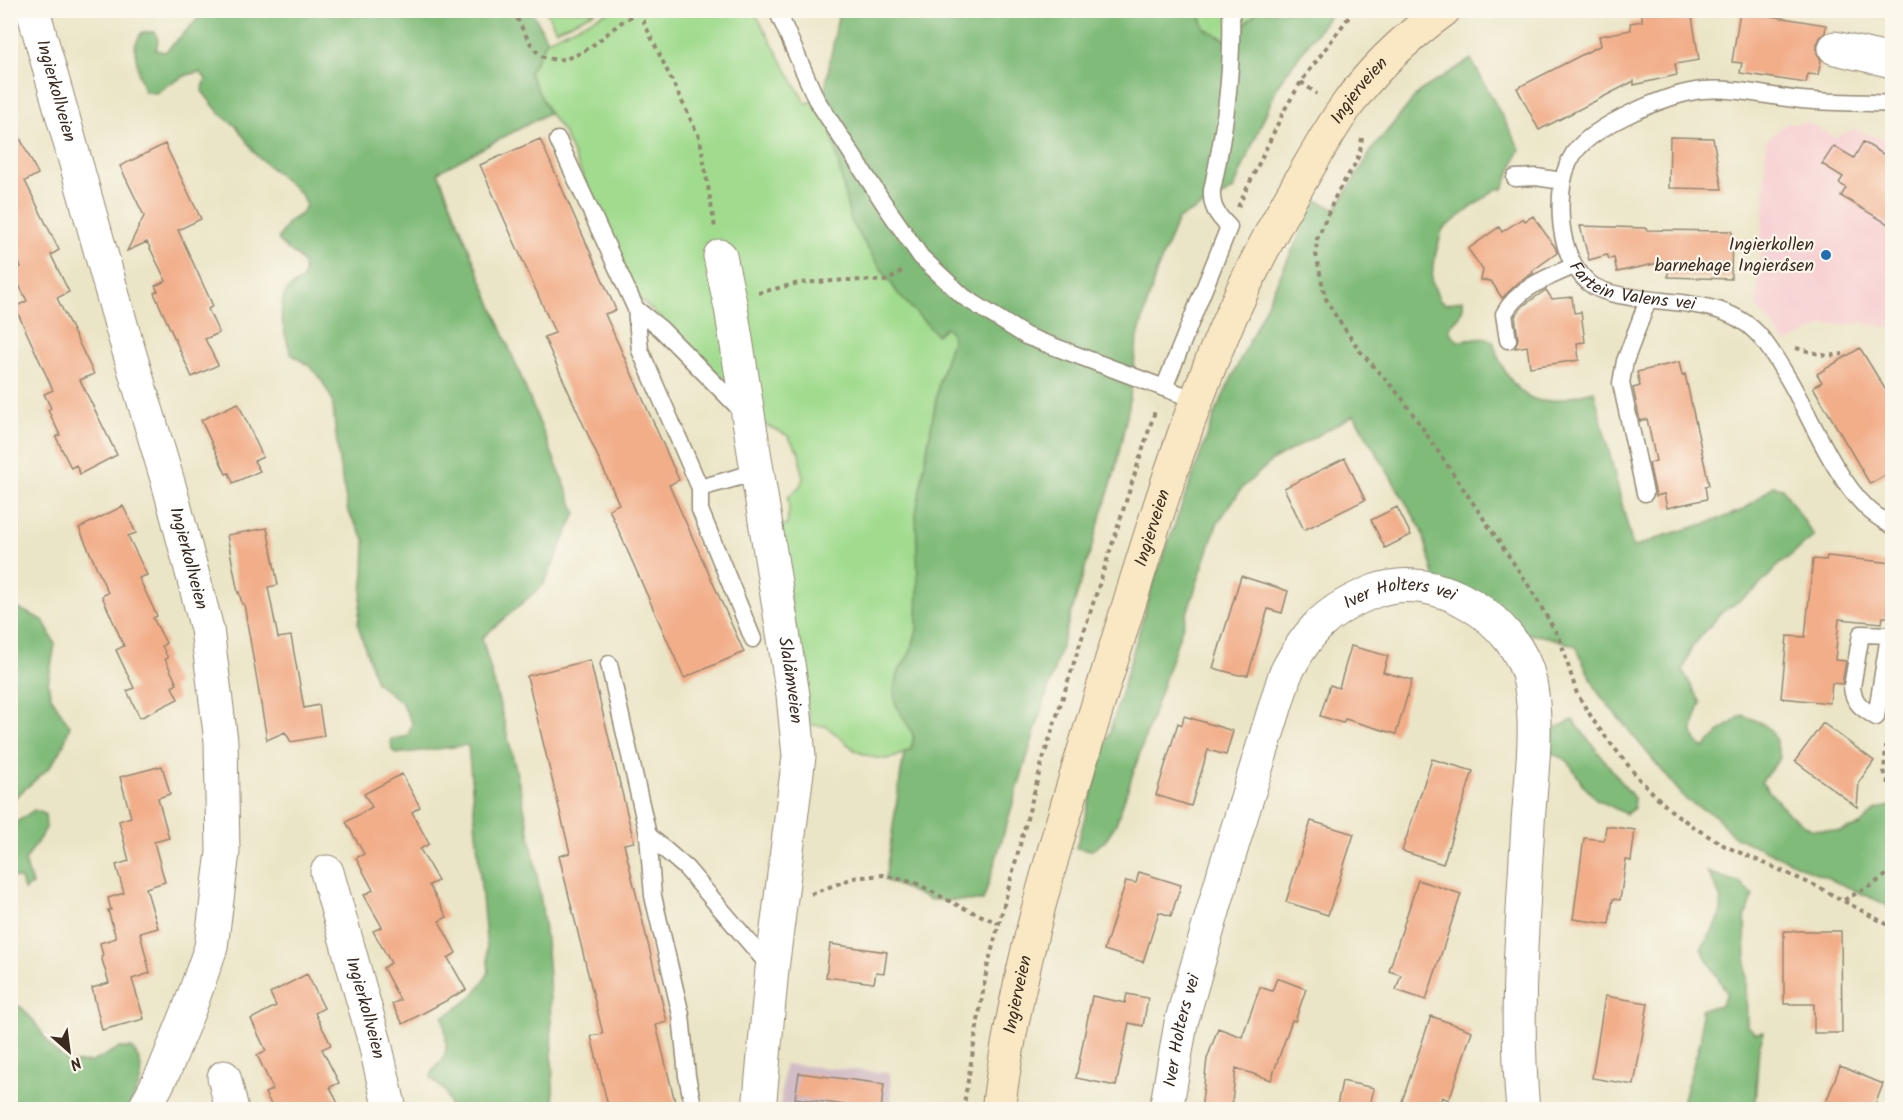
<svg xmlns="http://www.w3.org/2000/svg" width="1903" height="1120" viewBox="0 0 1903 1120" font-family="Kalam,sans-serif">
<rect width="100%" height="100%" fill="#fbf7ec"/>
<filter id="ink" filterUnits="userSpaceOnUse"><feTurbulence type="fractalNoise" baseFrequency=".0167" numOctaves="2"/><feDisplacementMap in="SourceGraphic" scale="12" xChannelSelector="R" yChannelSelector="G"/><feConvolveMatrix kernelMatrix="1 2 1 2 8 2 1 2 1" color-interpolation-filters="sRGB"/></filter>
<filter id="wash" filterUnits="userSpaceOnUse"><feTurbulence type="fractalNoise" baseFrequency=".008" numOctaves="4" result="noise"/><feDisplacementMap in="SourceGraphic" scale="24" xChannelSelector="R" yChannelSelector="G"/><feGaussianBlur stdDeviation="1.35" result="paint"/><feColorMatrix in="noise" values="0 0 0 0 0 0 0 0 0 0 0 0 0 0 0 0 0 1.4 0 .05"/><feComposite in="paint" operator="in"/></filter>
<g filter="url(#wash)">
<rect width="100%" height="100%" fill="#ebe5c7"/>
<path fill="#f7cfd2" d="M1808,123l27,15 19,-9 35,12 3,-1v188l-29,-5 -38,2 -39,18 -30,-37 8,-102 2,-63 20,-17z"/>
<path fill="#d2bdc6" d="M784,1064l106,9 2,36 -112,1z"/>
<path fill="#a0db8e" stroke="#6e8256" stroke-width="1.5" d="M546,11h51l-41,19z
M610,11h144l52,93 18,-9 26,124 23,38 64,78 8,-8 6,5 1,8 -13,42 -21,203 -1,46 -7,22 -11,18 -4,32 17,28 2,10 -3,8 -15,8 -11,2 -14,-2 -15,-6 -30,-25 -16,-1 -32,-201 9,1 2,-17 -1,-11 12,-11 3,-7 -4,-27 -12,-17 -22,-10 -44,-48 -85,-82 -73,-163 -14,-19 -20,-40 18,-33z
M1199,11h59l-30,30 -24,-13z"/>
<path fill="#80bb79" stroke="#5e724c" stroke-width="1.5" d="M203,11h329l15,29 -18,33 20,40 -111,59 138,341 -32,71 -62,54c27,99 53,201 64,303 6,56 5,113 8,168h-104l-4,-17 -15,-14c2,-13 9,-12 13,-21 4,-10 1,-30 -1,-40 23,-14 33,-21 46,-45l-21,-227 -72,9 -4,-4 -1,-11 17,-3 4,-13 -11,-21 -25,-20 -18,-57 6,-51 1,-34 -17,-28 -9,-50 -7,-63 -13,-23 -11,-11 -17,-11c-6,-19 -18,-52 0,-67 3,-3 8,-5 12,-8 5,-26 -12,-21 -25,-40l10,-17 13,-8 5,-8 -5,-12 -44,-38 -20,-29 -16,-12 -19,-24 4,-12 -6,-7 -13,3 -16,8 -15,10 -11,-1 -6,-16 -3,-20 -1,-11 7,-13h13l3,8 -2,10 9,2 31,-31z
M839,11h360l5,17 24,13 30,-30h75l-54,72 -46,107 -55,29 -22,54 -19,67 -8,66 -14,65 -132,430 -52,-1 -46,-20 19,-127 7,-4 3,-13 -19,-33 -1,-14 5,-18 11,-18 7,-22 1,-46 -2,-72 23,-131 13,-42 -1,-8 -6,-5 -8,8 -38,-40 -26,-38 -23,-38 -26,-124z
M1471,59l49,90 -17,40h-7l-54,41 -9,34 -1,18 8,19 6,3 17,-4c1,13 -4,18 -13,26v6l8,9 27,-3 8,3c6,23 22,57 49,60 10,2 41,-8 52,-10l39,157 30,-12 48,-14 32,-12 30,-24 9,2 32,48 -35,29 -25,26 -33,22 -29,34 -9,24 18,32c-6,17 -16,33 3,45l17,-17 21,-16c30,12 31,12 38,43l-19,24 28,32 22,15 30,2 19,-6 17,-16 15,-3v104l-9,-7 -150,-67 -17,-20 -29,-15 -88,-107 -14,-27 -9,-21 -28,-9 -33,-5 -80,-53 -13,-49 -68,-115 -81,45 -31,28 -25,36 -101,300 -11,17 -13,9 -16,-2 75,-258 66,-181 99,-209 20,9 38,-62 46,-56z
M11,605l32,15 12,24 -7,39 3,14 19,29 -9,25 -12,17 -38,33z
M1573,720l61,78v10l-8,6 -30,-15 -13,-14 -15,-24 -21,-10 8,-23z
M34,810l11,4 1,14 -21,33 7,24 -8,5 -3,-11 -10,-2v-51z
M1707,872l33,11 13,12 -8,23 2,108 8,7 9,-1 -5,15 -4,56 -4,6h-71l21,-70v-30l20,-4 6,-12 -26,-44c21,-34 30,-41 6,-77z
M10,1004l11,3 13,14 19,29 17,13 22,-1 27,-14h13c18,25 7,37 -4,61h-117z"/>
<g id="blocks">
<path fill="#f2ad89" d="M1642,10h49l8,50 -24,4 2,11 -43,10v-4l-95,49 -22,-42 84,-43 -2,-9 32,-6 -1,-7 12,-2z
M1740,11l86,14 -1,8 -4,3 -4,8v9l4,7 -3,15 -10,-1 -2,9 -66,-10 2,-10 -10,-1z
M10,118l28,56 -13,7 34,69 -8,5 18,37 -12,6 37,76 -14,6 37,75 -37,19 -4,-9 -5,3 -15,-31 4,-2 -12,-25 3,-2 -7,-14 9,-4 -38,-83 12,-6 -15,-30 9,-4 -11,-21z
M1670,137l43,1 9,51 -53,-1z
M540,139l76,171 -11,4 74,166 -10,5 75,167 -60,26 -75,-169 10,-5 -75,-167 11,-4 -75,-168z
M1863,142l30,18v67l-52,-31 5,-8 -7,-5 4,-6 -21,-13 12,-18 20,12z
M165,144l36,75 -23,11 35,76 -5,3 11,24 -14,6 13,26 -26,12 -38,-84 4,-2 -3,-5 11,-5 -19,-39 -20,9 17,-35 -24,-50z
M1533,216l22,31 2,6 -25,18 1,2 -14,9 -17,16 -11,-17 -10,-1 2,-10 -15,-21 31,-22 3,5 21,-14 2,3z
M1580,226l66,2 1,2 85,1 -1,48 -63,-2v-16l-51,11 -3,-14 -5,1 -2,-4 -18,5z
M1546,290l6,9 20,-2 2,16 7,-1 4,30 -8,1 2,17 -49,7 -3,-21 -12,2 3,-9 -3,-23 9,-11z
M1860,348l33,54v69l-23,13 -57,-97 9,-5 -5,-8z
M1679,362l3,13 3,-1 24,111 -4,1 2,13 -40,9 -3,-14 -8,2 -7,-33 7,-2 -9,-42 -7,2 -7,-33 7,-2 -3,-14z
M238,403l25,54 -9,4 6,10 -27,12 -4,-10 -3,1 -25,-54z
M1345,458l20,42 -61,30 -20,-42z
M123,506l13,27 -8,3 19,39 -8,3 18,38 -4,2 13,25 -4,3 6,12 -3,1 12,25 -5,3 6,12 -38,19 -13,-27 7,-3 -18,-38 8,-4 -22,-50 6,-3 -29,-65z
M1397,507l14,28 -26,13 -14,-28z
M267,528l11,57 -10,2 10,51 13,-2 13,72 15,-3 5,31 -33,6 -6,-10 -18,8 -23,-136h-2l-3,-12 -1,1 -11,-58z
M1827,556l66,7v47h-5v7h-5l-1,6 -43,-4 -4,41 11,1 -4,23 -10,-1 -2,20 -49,-5 6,-62 18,1 8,-78 13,1z
M1241,576l47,15 -6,22 -14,-4 -20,66h-9l-26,-7z
M1351,646l37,10 -5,16 29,8 -16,54 -51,-15 -2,4 -23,-7 10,-31 9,3z
M590,660l44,182 -10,2 43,178 -11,3 21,85h-68l-18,-74 12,-2 -44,-178 11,-3 -43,-177z
M1184,716l49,15 -7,24 -18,-5 -17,56 -35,-11 22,-72 4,2z
M1823,723l51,38 -15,21 -2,25 -62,-46z
M1432,759l41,12 -30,93 -41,-13z
M162,766l8,28 -12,4 11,40 -15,4 11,40 -19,6 12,40 -18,5 10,40 -18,6 12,40 -42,11 -10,-42 17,-5 -8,-27h2l-3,-13 16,-5 -8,-28h3l-3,-12 16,-5 -8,-28 13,-4 -10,-40 12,-4 -11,-40z
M402,774l18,33 -8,5 17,32 -9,5 18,32 -9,4 18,32 -8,4 17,32 -8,5 18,32 -63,34 -11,-20 8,-4 -17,-32 8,-5 -18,-32 9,-4 -18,-32 9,-5 -17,-32 8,-4 -18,-32 26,-15 -8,-13z
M1311,821l43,13 -26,81 -42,-13z
M1606,826l29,4 -4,31 -5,-1 -6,40 -7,-1 -4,25 -36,-5 11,-81 20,2z
M1139,872l42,13 -10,31 -12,-4 -16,50 -39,-12 22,-69 10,2z
M1418,880l43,14 -35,106 -30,-10 5,-15 -12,-4z
M1784,931h57l1,102h-28v-29h-30z
M830,944l57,8 -3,21 -8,-1 -2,11 -48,-6z
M307,974l17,34 -9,5 16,32 -9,4 17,34 -9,4 11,23h-67l-9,-17 8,-4 -16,-34 9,-4 -15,-32 25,-13 -6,-13z
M1277,978l29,11 -11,32 -3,-1 -21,60 -35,-12 -5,42h-30l6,-51 11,-31 24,9 18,-50 12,4z
M1127,994l21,4 -5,28 -14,-3 -13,63 -40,-8 16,-82 33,7z
M1605,996l43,7 -14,82 -42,-7z
M1431,1016l41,15 -23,69 -7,-3 -4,13h-39z
M1840,1066l43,18 -10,26h-50z
M799,1073l85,11 -3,26 -86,-12z
M1342,1081l32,7 -5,22h-33z"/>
</g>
</g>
<g filter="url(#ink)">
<use href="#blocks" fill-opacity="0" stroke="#938872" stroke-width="1.5"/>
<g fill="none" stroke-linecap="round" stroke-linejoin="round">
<g stroke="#938872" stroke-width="19">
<g id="service">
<path d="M777,10l39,89 69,106 36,52 43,40 62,39 170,64"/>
<path id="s1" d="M1892,104c-30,-2 -60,-1 -90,-4 -33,-3 -66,-13 -99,-10 -34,3 -109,35 -129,63 -8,12 -12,27 -13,42 -2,31 3,66 28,88 11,9 28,12 42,14 40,7 94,3 125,35 13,13 23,32 33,48 23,40 45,96 78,128 7,7 17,13 25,18"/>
<path d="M558,140l78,169 4,41 60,138v22l53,129"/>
<path d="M1515,178l21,-1 26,4"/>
<path d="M636,309l25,20 83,84"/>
<path d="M1508,340l-4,-26c14,-26 44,-37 70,-48"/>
<path d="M1164,388l65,-161c-12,-12 -18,-20 -17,-37 13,-59 21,-119 19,-180"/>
<path d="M700,488l57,-16"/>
<path d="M1645,493l-24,-110 4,-22 23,-61"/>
<path d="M1889,636l-13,81c-13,-8 -23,-14 -24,-30l9,-53 31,1"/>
<path d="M609,664l39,171 5,61 28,119 6,61 7,34"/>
<path d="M648,835l38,33 86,101"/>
</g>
</g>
<g stroke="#938872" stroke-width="35">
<g id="minor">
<path id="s2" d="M33,10l89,318 48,161 37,140 14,112 2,111 -12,95 -21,60 -25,62 -21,41"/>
<path d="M1835,48l57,13"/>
<path id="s3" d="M720,256l11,52 62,387 6,61 -27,213 -13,141"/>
<path id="s4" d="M327,872l48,171 15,67"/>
<path d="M224,1077l8,33"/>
<path id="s5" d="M1166,1110l15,-87 44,-154 60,-194c22,-44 43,-66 90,-84 61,-23 143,29 155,91 9,46 1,96 -2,141 -5,95 -14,191 -5,287"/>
</g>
</g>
<g stroke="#938872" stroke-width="35">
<g id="secondary">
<path id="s6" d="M998,1110c19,-149 65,-292 109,-435 29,-92 56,-186 90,-276 28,-76 63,-150 104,-219 14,-24 28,-49 44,-72 26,-38 62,-71 99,-98"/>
</g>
</g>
<path stroke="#938872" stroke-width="4" stroke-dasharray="4.5 4.5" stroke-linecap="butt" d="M513,10c7,13 18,41 31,47 31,12 60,-23 82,-38 6,-3 12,-6 17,-9
M639,12l61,127 15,89
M1301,82l16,12
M1362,138l-2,14 -5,12 -18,29 -20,46 -1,15 9,43 12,21 23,33 42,47 125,185 33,56 17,55 20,32 42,53 30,30 26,19 30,18 91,40 76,41
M1238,207l47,-98 16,-27 53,-72
M758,293l41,-10 49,-3 40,1 16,-12
M1796,348l31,8 16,-2
M1887,735l-3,36 8,21
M811,894l42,-16 30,-3 33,8 43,23 39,17
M1844,900l28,-15 20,-14
M963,1110l24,-142 56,-209 113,-351"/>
<use href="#service" stroke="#fff" stroke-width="16"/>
<use href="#minor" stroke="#fff" stroke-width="33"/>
<use href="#secondary" stroke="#fae7c3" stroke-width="33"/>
</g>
</g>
<circle fill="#1f6fb2" stroke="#fbf7ec" stroke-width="2" cx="1826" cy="255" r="6"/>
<g text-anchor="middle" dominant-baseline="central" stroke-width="4.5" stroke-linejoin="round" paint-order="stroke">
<g font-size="18" fill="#3b2a1e" stroke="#fbf7ec">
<text stroke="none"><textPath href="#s2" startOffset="84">Ingierkollveien</textPath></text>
<text stroke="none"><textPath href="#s6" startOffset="1089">Ingierveien</textPath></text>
<text stroke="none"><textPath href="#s1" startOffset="518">Fartein Valens vei</textPath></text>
<text stroke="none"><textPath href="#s6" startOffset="603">Ingierveien</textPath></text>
<text stroke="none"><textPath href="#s2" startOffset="570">Ingierkollveien</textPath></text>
<text stroke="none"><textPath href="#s5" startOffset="603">Iver Holters vei</textPath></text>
<text stroke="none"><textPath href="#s3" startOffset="430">Slalåmveien</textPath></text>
<text stroke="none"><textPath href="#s6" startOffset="117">Ingierveien</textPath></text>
<text stroke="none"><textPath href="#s4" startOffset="141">Ingierkollveien</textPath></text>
<text stroke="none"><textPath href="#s5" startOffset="81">Iver Holters vei</textPath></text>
</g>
<g font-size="18" fill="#3b2a1e" stroke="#fbf7ec" text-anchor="end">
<text x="1814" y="245">Ingierkollen<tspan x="1814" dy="21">barnehage Ingieråsen</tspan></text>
</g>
</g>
<rect width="1903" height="1120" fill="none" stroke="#fbf7ec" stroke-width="36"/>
<g transform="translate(69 1051) rotate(152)" stroke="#fbf7ec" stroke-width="4.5" paint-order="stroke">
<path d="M0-4.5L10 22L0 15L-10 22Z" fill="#3b2a1e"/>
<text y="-9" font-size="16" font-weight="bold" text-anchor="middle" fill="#3b2a1e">N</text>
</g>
</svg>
